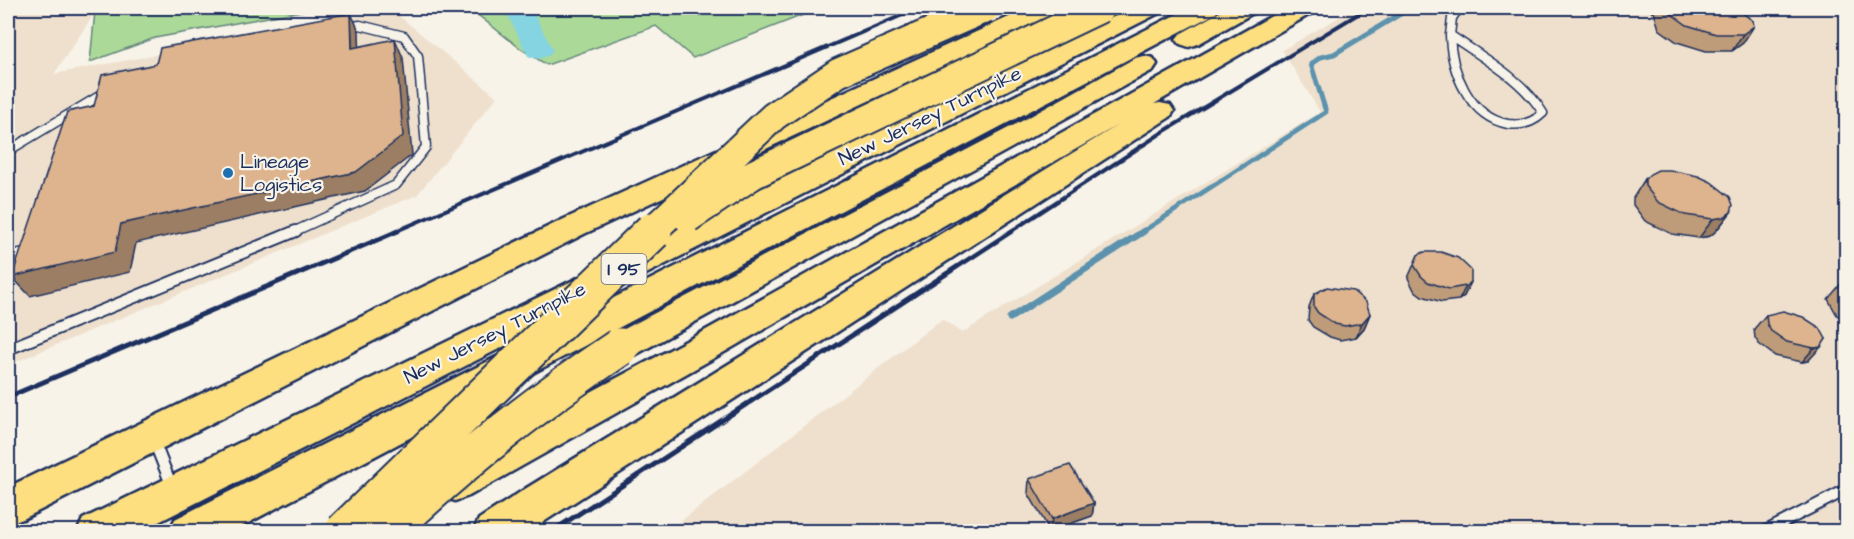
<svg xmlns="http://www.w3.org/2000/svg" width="1854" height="539" viewBox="0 0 1854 539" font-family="'Architects Daughter',sans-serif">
<rect width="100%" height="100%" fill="#f7f3e8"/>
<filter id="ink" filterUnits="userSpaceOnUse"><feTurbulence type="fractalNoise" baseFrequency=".0167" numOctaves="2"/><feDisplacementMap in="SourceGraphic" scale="12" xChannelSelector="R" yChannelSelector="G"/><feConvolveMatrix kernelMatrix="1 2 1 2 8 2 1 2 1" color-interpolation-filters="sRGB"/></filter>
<g filter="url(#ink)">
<path fill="#efe0cd" d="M8,8h90l-44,66 338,-64 105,87 -80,98 -409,170z
M1355,8h491v523l-1179,1 275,-213 20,14 358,-221 -38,-62z"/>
<path fill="#abd998" stroke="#63847b" stroke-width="1.5" d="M98,8h219l-162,30 -65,24 5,-51z
M469,8h352l-128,50 -37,-32 -109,39 -26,-16z"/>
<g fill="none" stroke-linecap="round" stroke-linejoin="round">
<path stroke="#5b92ad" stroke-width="5" d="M1142,232l184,-120 -15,-48 10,-7 13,-3 76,-46"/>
<path stroke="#5b92ad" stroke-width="7" d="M1010,318l134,-87"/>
<path fill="#85d4e2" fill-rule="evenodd" d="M501,8h30l22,42 -5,6 -10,3 -10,-3 -19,-39z"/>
<g stroke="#1b2f5e" stroke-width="11">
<path id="service-far1" d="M1450,35c32,22 73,44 93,78 -10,10 -21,13 -35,11 -39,-7 -57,-53 -58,-89z
M1450,35l2,-17 7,-10
M8,151l98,-59
M293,232l103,-47 30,-38 -8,-91 -14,-20 -44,-11 -14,2"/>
</g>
<g stroke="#1b2f5e" stroke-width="14">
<path id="service" d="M8,257l23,-5
M8,349l288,-118
M154,441l18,46
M1764,532l82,-42"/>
</g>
<g stroke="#1b2f5e" stroke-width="5">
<path id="motorway" d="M1029,8h31l-3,5 -473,221 -561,285 -15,5v-37l554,-267z
M1132,8h30l-3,5 -1020,519h-62l6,-13z
M1189,8h30l-3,5 -985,519h-62l6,-13z
M1227,8h29l-3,5 -55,31 -9,3 -9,-3 -4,-5 4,-5z
M1286,8h29l-3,5 -158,91 6,-1 10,2 4,6 -4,6 -642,415h-55l6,-13 46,-30 593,-364 -404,233 -245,138 -14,5 -14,-5 -6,-12 6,-12 247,-132z
M1144,56l9,2 4,6 -4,6 -520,286 -13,4 -13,-4 -5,-9 5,-9 413,-216 115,-64z"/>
</g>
<use href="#service-far1" stroke="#f7f3e8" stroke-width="8"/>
<use href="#service" stroke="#f7f3e8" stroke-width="10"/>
<use href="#motorway" fill="#fddf80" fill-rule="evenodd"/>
<path stroke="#1b2f5e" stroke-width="4" d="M394,232l525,-224
M1010,232l153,-100 205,-124"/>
<path stroke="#1b2f5e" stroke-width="5" d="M8,397l390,-166
M551,532l461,-301"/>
<g stroke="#1b2f5e" stroke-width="32" stroke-linecap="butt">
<path id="motorway-bridge-far1" d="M688,218l66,-44 347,-166
M651,232l123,-116 64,-43 148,-65"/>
</g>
<g stroke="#1b2f5e" stroke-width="41" stroke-linecap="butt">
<path id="motorway-bridge" d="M343,532l310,-301
M388,532c72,-69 149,-130 232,-185"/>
</g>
<use href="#motorway-bridge-far1" stroke="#fddf80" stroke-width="28"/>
<use href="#motorway-bridge" stroke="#fddf80" stroke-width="37"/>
</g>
<path fill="#be9b79" stroke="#1b2f5e" stroke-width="1.5" d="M1643,8h93l17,13 -10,22 -11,8h-26l-29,-9 -18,-13 -5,-17z
M1645,179l86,33 -15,19 -6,5 -11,2 -27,-4 -27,-13 -12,-16v-7z
M1418,255l53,27 -7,14 -5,4 -17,2 -20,-6 -8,-6 -6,-12z
M1846,284v37l-9,-6 -9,-16 12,-14z
M1314,294l56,20 -6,14 -8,9 -16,3 -10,-3 -17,-10 -5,-7 1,-13z
M1766,315l60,24 -18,22 -6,1 -27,-6 -16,-12 -4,-6 -1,-9z
M1029,479l65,24 -2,13 -42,15 -22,-38z"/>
<path fill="#9b7e63" stroke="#1b2f5e" stroke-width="1.5" d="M351,13l8,18 1,35 -8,-18z
M1754,26l-11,17 -11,8 11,-17z
M395,39l8,19 9,97 -47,36 -229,52 -6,29 -100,24 -18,-19 109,-53z
M1731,212l-15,19 -6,5 -11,2 14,-19z
M1471,282l-7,14 -5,4 7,-14z
M1370,314l-6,14 -8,9 6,-14z
M1821,347l-13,14 -6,1 12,-14z
M1094,503l-2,13 -42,15 2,-12z"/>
<path fill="#ddb48d" stroke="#1b2f5e" stroke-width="1.5" d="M1667,8h69l17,13 1,5 -11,8h-27l-29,-9 -18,-13z
M351,13l1,35 43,-9 8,97 -47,36 -235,52 -6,28 -103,25 55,-165 27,-6 8,-31 54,-11 4,-16z
M1658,170h12l28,6 13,6 19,15 3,8 -2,7 -7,5 -11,2 -28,-4 -27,-13 -13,-16v-7l5,-5z
M1424,252h17l17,6 13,12v12l-5,4 -17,3 -21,-7 -7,-6 -7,-11 4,-10z
M1846,284v12l-6,-11z
M1327,287l26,4 13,11 4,12 -8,9 -17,3 -10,-2 -17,-11 -4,-6v-13z
M1783,311l20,6 17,11 6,11 -5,8 -7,1 -27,-6 -16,-11 -4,-7 -1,-9z
M1070,465l24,38 -42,16 -23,-40z"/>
</g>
<circle fill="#1f6fb2" stroke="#f7f3e8" stroke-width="2" cx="228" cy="173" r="6"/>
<g text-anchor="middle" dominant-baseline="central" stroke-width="4.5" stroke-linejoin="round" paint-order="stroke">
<rect fill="#f7f3e8" stroke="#5d6a87" stroke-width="1.5" x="601.5" y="254" width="45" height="30" rx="4.5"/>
<g font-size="18" font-weight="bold" fill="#1b2f5e">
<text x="624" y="269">I 95</text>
</g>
<g font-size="20" fill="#1b2f5e" stroke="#f7f3e8">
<text transform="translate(930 116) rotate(-26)">New Jersey Turnpike</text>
<text transform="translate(495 333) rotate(-27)">New Jersey Turnpike</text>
</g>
<g font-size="20" fill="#1b2f5e" stroke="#f7f3e8" text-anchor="start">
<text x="240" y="162">Lineage<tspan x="240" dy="23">Logistics</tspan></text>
</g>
</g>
<rect width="1854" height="539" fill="none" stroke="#f7f3e8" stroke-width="30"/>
<rect x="15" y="15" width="1824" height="509" fill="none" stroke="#1b2f5e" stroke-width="2" filter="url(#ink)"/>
</svg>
